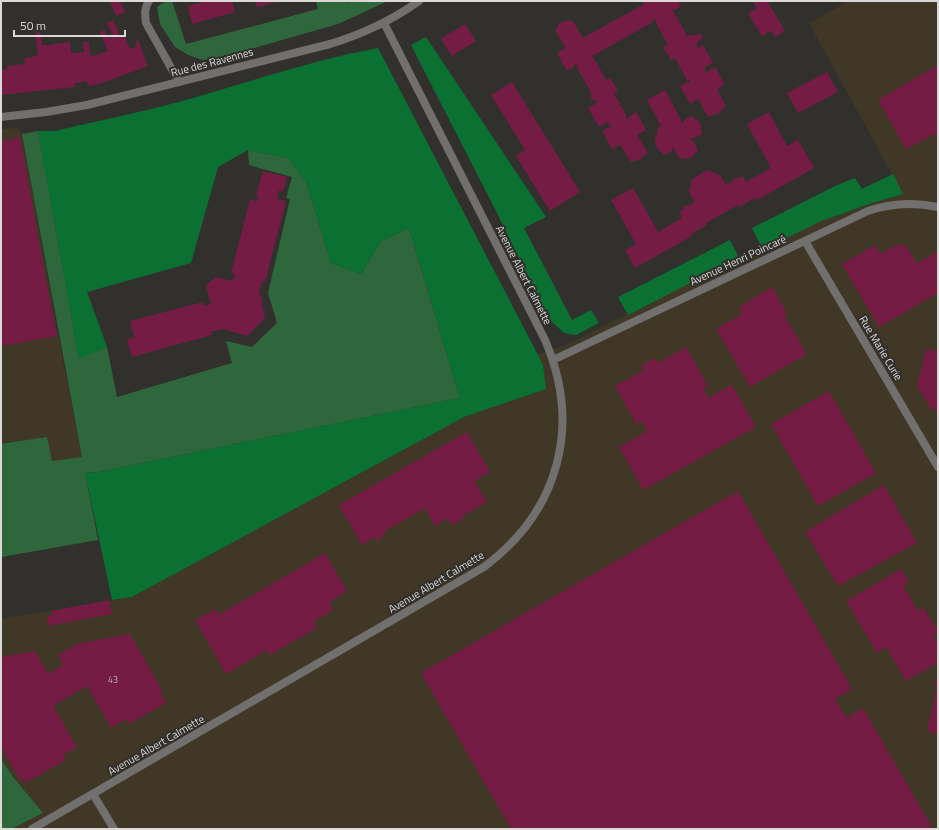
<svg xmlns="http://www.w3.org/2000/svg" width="939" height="830" viewBox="0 0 939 830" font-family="'Titillium Web',sans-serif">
<rect width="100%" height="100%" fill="#32302d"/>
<path fill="#403726" d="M849,1h89v828h-927l5,-2 -3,-50 -12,-18v-140l131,-22 332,-180 82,-28 -3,-24 -5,-10 32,-12 169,-85 24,-8 56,-28 50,-18 34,-10 -94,-171z
M17,128l5,6 36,201 40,205 -97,17v-428z"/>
<path fill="#2f673d" d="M166,1h6l14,43 132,-35 -2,-8h30l3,2 3,-2h36l-50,23 -112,32 -23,4 -15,-5 -13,-8 -15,-23 -3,-17z
M38,131l41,227 28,-11 10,50 115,-34 -6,-22 26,6 25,-24 -9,-30 22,-94 -4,-1 6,-21 -43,-12 -1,-15 40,8 18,23 25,82 30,11 20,-33 28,-13 51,170 -361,74 -14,1 13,67 -97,17v-113l46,-7 5,24 30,-4 -60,-323z
M1,759l12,18 30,36 -32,16h-10z"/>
<path fill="#0b7133" d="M426,37l120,180 -22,11 48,92 19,-10 8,13 -23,12 -12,-2 -15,-14 -53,-108 -85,-166z
M378,48l160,307 5,10 3,24 -82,28 -332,180 -20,3 -27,-127 14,-1 361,-74 -51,-170 -28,13 -20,33 -30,-11 -25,-82 -18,-23 -40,-8 -30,17 -27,96 -104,29 20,55 -28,12 -41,-228h17c46,-11 93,-20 138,-33 61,-18 122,-38 185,-50z
M893,174l10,20 -34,10 -50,18 -56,28 -11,-22 83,-42 20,-8 7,11z
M730,240l9,18 -111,57 -10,-18z"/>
<path fill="#751c45" d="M110,1h10l5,11 -9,4z
M207,1h25l3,11 -43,12 -4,-18z
M255,1h22v1l-20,5z
M643,1h35l3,5 -7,5 -2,-1 -1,2h3l13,24 14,-2 2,3 -7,7 2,4 5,-3 10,18 -8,4v5h2l8,-5 10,17 -8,5 9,17 -7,7 -11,4 -10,-18 -8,5 -10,-18 7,-4 3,1v-3h-3l-12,-22 -4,2 -8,-13 5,-2 -12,-22v-3l-2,-1 -1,3 -59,33h-2l-1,2 3,1 12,22 4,-2 8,13 -4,2 12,22v4h2l1,-2 7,-5 10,18 -9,5 11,18 -10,7 -7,2 -11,-17 -8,4 -10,-18 7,-4 2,1v-2l-4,-4 -8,5 -11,-19 9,-5 -2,-3h-2l-2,-2v-5l-14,-26v-2l-3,-1v3l-7,4 -10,-18 9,-5 -11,-18 6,-8 11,-2 11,18 61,-34z
M753,1h14l18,30 -10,6 -4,-6 -9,5 -14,-22 9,-6z
M113,20l8,18 4,-1 5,12 6,-2v-5l2,-2 10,26 -49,18 -11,2 -1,-5 -12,2v4l-74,8v-25l6,-1v-3l18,-2 -1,-5 14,-4 -3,-22 5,-1 2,13h11v-1l17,-2 1,11 13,-1 -1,-10h6l1,14 6,-1 12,-4 -8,-19 5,-2 3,8 5,-2 -6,-13z
M465,24l11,17 -24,15 -11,-17z
M938,65v67l-32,17 -28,-49z
M827,72l11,20 -40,21 -11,-20z
M512,82l68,110 -30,19 -34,-55 9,-6 -34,-55z
M665,90l16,30v2l2,1 1,-3 8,-4 8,7 2,11 -8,4h-3v2l2,1 5,9 -7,8 -11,1 -5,-8v-2l-2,-1 -1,3 -8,4 -8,-8 -1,-11 3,-1 -1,-3 2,-5 2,-1 -14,-26z
M769,112l18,34 11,-6 16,28 -57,32 -2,-2 -16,9 -1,-2 -32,18 1,2 -16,9 1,2 -57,32 -10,-18 11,-6 -25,-44 22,-12 25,44 24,-14 -3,-6 5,-3 1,-4 3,1 7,-4 -6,-10 3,-13 15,-9 13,5 6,10 7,-4 1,-3 3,1 6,-3 3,6 25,-14 -24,-44z
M20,137l21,117 16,82 -56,10v-205z
M263,171l24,6 -4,14 -4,-1 -2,9 9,2 -21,81 -3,-1 -3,12 4,8h-2l4,17 -18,18 -24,-7 -12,3 1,3 -80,22 -5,-17 7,-3 -4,-16 73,-19 1,4 7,-2 -5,-18 9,-9 18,4 2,-7 -4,-1 19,-73 7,1 2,-5 -3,-1z
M899,244l5,1 3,2 10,17 19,-12 2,3v38l-59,34 -37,-63 33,-19 5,9z
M772,287l15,26 -3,2 23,39 -57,33 -34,-58 26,-15 -3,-7z
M686,347l22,39 -5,2 5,10 24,-13 24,42 -113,63 -24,-43 28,-15 -5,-11 -6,3 -21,-38 29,-16 -3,-5 14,-7 3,5z
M926,349l12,2v59l-7,-1 -14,-23z
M829,391l47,82 -58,33 -47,-82z
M467,432l23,40 -16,9 13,21 -24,14 1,2 -12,7 -4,-7 -13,8 -10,-18 -38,22 -9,11 -5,-3 -11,7 -23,-40z
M884,485l33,58 -79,43 -33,-54z
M738,491l114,198 -17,10 12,19 16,-10 70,121h-422l-90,-156z
M325,553l22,38 -18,11 4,8 -20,12 4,6 -47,27 -3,-5 -41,24 -31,-54 21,-11 3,6z
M901,569l8,13 -6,3 15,26 6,-3 14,24v1l-5,3 5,9 -2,19 -30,17 -20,-34 -9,6 -31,-52z
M109,600l3,14 -64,12 -1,-10 5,-1v-4z
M130,634l32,56 -2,1 6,12 -37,21 -3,-5 -15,9 -24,-42 -34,20 24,41 -14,8 3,5 -41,23 -3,-5 -2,2 -19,-33v-90l34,-6 13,23 15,-9 -5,-10 19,-11z
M938,679v55l-11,-3 10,-44 -3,-5z"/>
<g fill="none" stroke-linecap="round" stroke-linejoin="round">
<path stroke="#71706e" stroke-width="8" d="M149,1c-5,7 -4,14 -3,22l33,59
M805,241l133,226
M553,360l315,-149c23,-8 46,-9 70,-4
M93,794l21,35
M32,829l452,-262c75,-56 98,-141 61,-227l-161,-317"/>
<path stroke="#71706e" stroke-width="8" d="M1,117l45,-5 41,-7 243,-61c33,-10 61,-23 89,-43"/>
</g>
<g text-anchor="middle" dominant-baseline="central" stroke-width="4" stroke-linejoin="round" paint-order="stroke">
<g font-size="9" fill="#c2aab3">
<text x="113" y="679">43</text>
</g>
<g font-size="11" fill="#dbdad8" stroke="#32302d">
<text transform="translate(212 62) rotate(-15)">Rue des Ravennes</text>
<text transform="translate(738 260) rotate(-25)">Avenue Henri Poincaré</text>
<text transform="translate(524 275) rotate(63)">Avenue Albert Calmette</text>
<text transform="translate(881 348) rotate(59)">Rue Marie Curie</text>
<text transform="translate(436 582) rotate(-31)">Avenue Albert Calmette</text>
<text transform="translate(156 745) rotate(-30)">Avenue Albert Calmette</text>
</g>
</g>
<rect width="939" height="830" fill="none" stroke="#dbdad8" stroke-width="4"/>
<path d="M14 30v6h111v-6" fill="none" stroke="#dbdad8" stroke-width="2"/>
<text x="20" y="30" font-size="12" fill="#dbdad8" stroke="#32302d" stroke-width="3" paint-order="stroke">50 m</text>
</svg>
